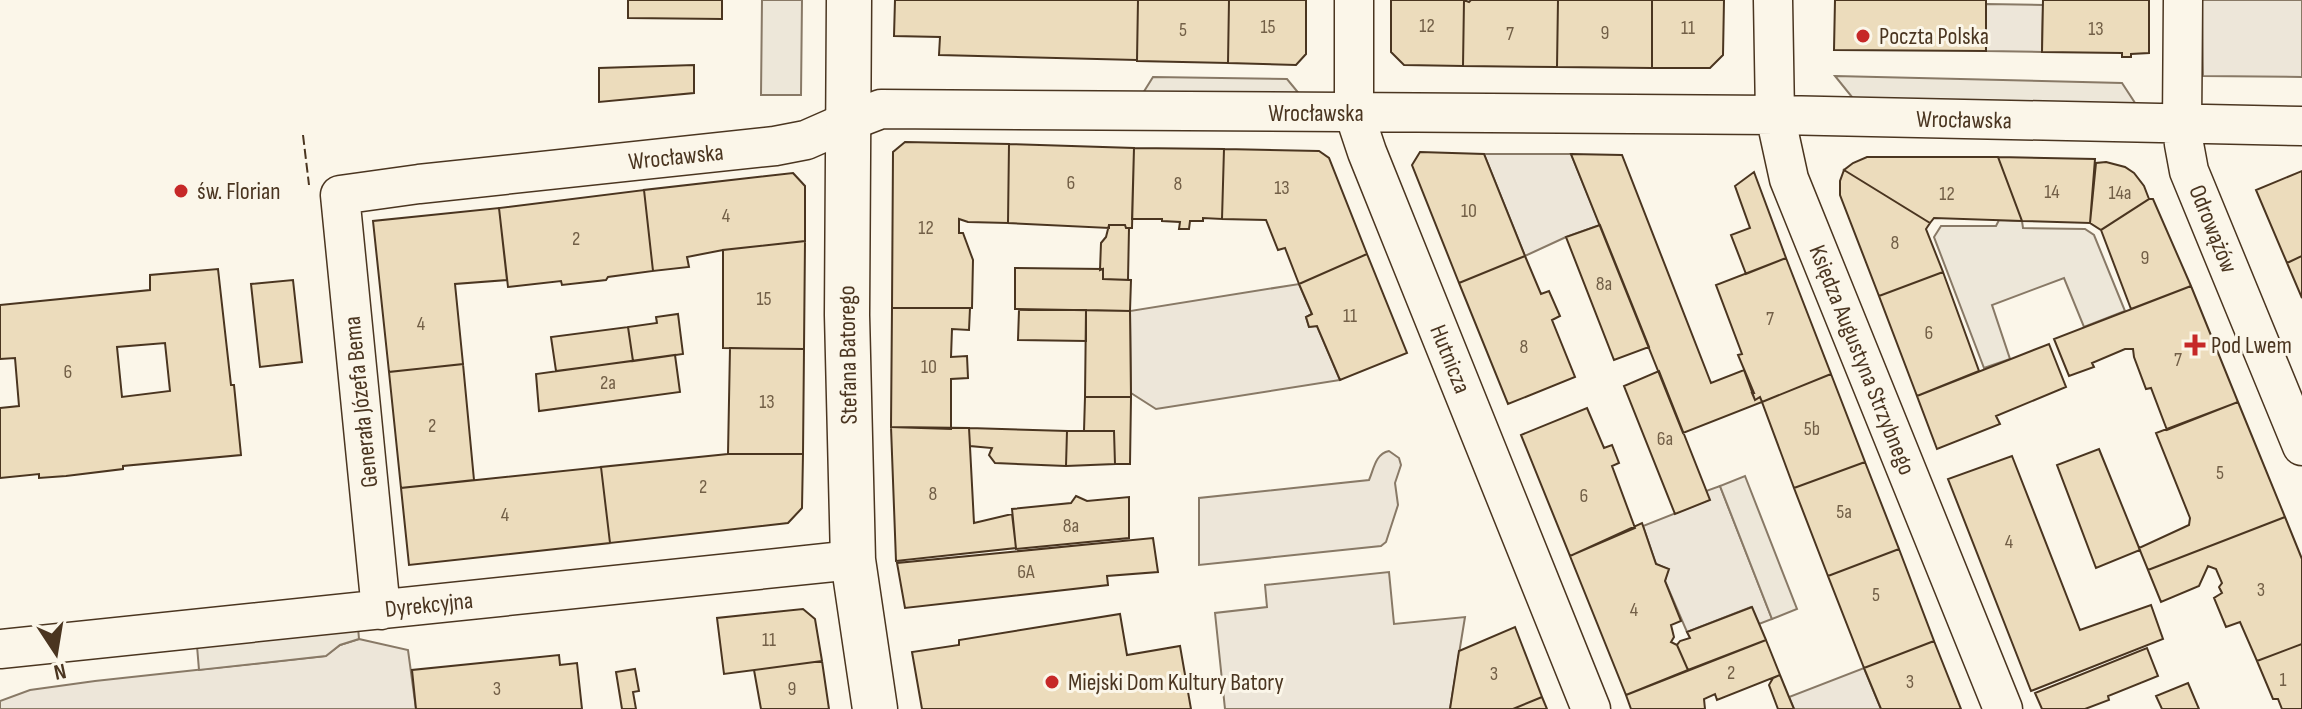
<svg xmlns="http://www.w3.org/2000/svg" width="2302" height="709" viewBox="0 0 2302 709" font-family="'Sofia Sans Condensed',sans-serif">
<rect width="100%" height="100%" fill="#fbf6e9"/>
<path fill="#ede6d9" stroke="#887966" stroke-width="2" d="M2202,0h100v77l-99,-1z
M1986,4l57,1 -1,47 -56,-1z
M1484,154h87l29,71 -34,12 -41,19z
M1299,284l13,30 -6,3 3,10 8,-1 23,54 -184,29 -25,-16 -1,-82z
M1389,451l10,7 2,7 -6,18 3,22 -12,37 -5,4 -182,19v-67l170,-18c5,-11 6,-26 20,-29z
M1720,486l52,133 -13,5 -8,-17 -64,25 -22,-51 3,-12 -12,-5 -13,-38 66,-26 -3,-9z
M1389,572l5,52 71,-7 -15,92h-225l-10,-96 52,-6 -2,-22z
M359,639l49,11 8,59h-416v-8l30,-11 65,-9 230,-25 15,-11z
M1864,668l17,41h-87l-5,-12z"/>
<path fill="#ede7d9" stroke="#887966" stroke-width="2" d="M762,0h40l-1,95h-40z
M1835,76l287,7 17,26 -279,-2z
M1153,77l134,2 14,17 -158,-3z
M1999,220l23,1 1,7 62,1 9,6 31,76 -41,16 -20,-49 -72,27 18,54 -26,9 -50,-131 7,-11h55z
M1745,476l52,133 -25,10 -52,-133z
M358,627l1,12 -19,6 -14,11 -127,14 -2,-24z"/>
<path fill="#ecdcbc" stroke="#4a3520" stroke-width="2" fill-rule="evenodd" d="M628,0h94v19l-94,-1z
M895,0h243l-1,60 -198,-5 1,-18 -46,-1z
M1138,0h91l-1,63 -91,-2z
M1229,0h77v54l-10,11 -68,-2z
M1391,0h73l-1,66 -59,-1 -13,-13z
M1464,0l5,2 2,-2h87l-1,67 -94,-1z
M1558,0h94v68l-95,-1z
M1652,0h72l-1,55 -13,13h-58z
M1835,0h151v51l-152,-1z
M2043,0h106v53l-18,1v3h-9v-4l-80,-1z
M694,65v28l-95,9v-34z
M905,142l104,2 -1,79 -40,-1 -9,-3v14h4l10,27 -1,48h-80l1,-156z
M1009,144l125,4 -2,80h-6l-1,-3h-16v3l-101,-5z
M1134,148l90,1 -2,70 -19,-1v3h-13l-1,8h-10l1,-7 -18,-1v-2h-30z
M1224,149l95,2 10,7 38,96 -68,30 -14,-36 -7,2 -12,-30 -44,-1z
M1420,152l64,2 41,102 -66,27 -47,-118z
M1571,154l51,1 89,228 33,-13 11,30 5,-3 2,5 -79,31z
M1867,157h131l24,64 -88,-3 -4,5 -86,-53 9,-7z
M1998,157l97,2 -5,64 -68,-2z
M2106,162l19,5 9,6 10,13 5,13 -48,31 -11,-7 6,-60z
M1844,170l86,53 -4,6 17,43 -64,24 -39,-101v-14z
M2302,171v85l-15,7 -31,-73z
M1754,172l32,86 -40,16 -15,-39 19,-7 -15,-42z
M793,173l12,13v55l-82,9 -36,7 2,10 -36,4 -9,-81z
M644,190l9,81 -45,6 -2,3 -44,5 -1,-4 -53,6 -9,-79z
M2149,199h4l38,87 -60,23 -30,-79z
M499,208l8,72 -52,4 8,80 -74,8 -16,-151z
M1109,225h16l1,3h3l-1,52 -25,-1v-10l-3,1 1,-27 5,-6z
M1600,225l49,122 -35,13 -48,-123z
M805,241l-1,108 -81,-1v-98z
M1367,254l40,99 -67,27 -23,-54 -8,1 -3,-10 6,-3 -13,-30z
M1525,256l16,38 8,-3 11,25 -8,4 23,57 -67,27 -49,-121z
M2302,256v42l-15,-35z
M1786,258l45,116 -69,28 -2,-5 -5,3 -3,-7h2l-16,-38 4,-1 -26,-69z
M1015,268l88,1v10l28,1 -1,31 -115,-2z
M218,269l13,116h3l7,70 -118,11v3l-57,7 -27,2v-4l-39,4v-70l19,-2 -4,-48 -15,1v-54l150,-15v-15zM165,343l5,48 -48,6 -5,-50z
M1943,272l36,99 -62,25 -38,-100z
M293,280l9,82 -42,5 -9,-83z
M2191,286l47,116 -71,28 -16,-42 -5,1 -12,-32 -1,-8h-8l-33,14 2,4 -25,9 -15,-37z
M892,308h78l-1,22 -17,-1 -1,28 16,-1 1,22 -17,1v50l-60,-2z
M1019,310h67v31l-68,-1z
M1086,310l44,1 1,86h-46z
M678,314l5,40 -50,7 -5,-34 29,-4 -1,-6z
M628,327l5,34 -77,10 -5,-34z
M2049,344l17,43 -70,29 4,8 -63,25 -20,-53z
M730,348l74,1 -1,105h-75z
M675,355l5,37 -141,19 -3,-37z
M463,364l11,116 -73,8 -12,-116z
M1659,371l51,129 -35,14 -51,-128z
M1831,374l34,88 -71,26 -32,-86z
M1085,397h46l-1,67h-15l-1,-33h-30z
M2238,402l47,115 -137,53 -9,-22 50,-23 1,-7 -34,-85z
M1587,408l17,40 8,-3 7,18 -7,3 23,62 -65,28 -49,-121z
M891,427l78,1 5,95 38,-9 4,34 -120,13z
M969,428l98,3 -1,35 -71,-3 -6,-8 3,-7 -22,-2z
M1067,431h47l1,33 -49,2z
M2099,449l41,101 -44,18 -39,-103z
M728,454h75l-1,54 -14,15 -178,20 -9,-76z
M2012,456l68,174 71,-25 12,34 -132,52 -83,-212z
M1865,462l34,87 -71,27 -34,-88z
M601,467l9,76 -201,22 -8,-77z
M1076,496l11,5 42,-4v41l-113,11 -4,-40 59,-6z
M2285,517l17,42v85l-45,17 -17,-39 -14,5 -12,-29 8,-5 -3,-6 3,-4 -6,-14 -8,-3 -9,20 -38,16 -13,-32z
M1642,523l14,41 13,5 -4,12 16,40 -10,4 3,12 -3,5 6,3 11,25 -62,25 -56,-139z
M1153,538l5,34 -51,4 1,9 -203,23 -8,-45z
M1899,549l35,92 -70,27 -36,-92z
M1752,607l14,33 -78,30 -11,-25 3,-4 10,-3 -3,-6z
M803,609l12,10 7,42 -98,13 -7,-56z
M1120,614l7,41 53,-9 11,63h-269l-10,-57 47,-7v-5z
M1515,627l27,70 -29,12h-63l9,-58z
M1766,640l14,35 -63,25 -2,-6 -11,5 1,10h-74l-5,-14z
M1934,641l27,68h-80l-17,-41z
M2302,644v65h-20l-4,-10h-5l-16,-38z
M2147,648l11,28 -50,20 1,4 -24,9h-43l-7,-16z
M559,655l1,10 17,-2 5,46h-166l-4,-39z
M822,661l7,48h-68l-7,-39z
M635,669l4,22 -6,1 3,17h-14l-6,-37z
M1780,675l9,22 5,12h-16l-9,-24 4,-7z
M2188,683l11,26h-37l-6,-13z
M1542,697l5,12h-34z"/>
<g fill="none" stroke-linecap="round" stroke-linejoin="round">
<g stroke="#4a3520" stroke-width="41">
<path id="minor" d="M1354,0v113l13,39 224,557
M1773,0l2,115 14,64 214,530
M2183,0l-1,124 2,20 5,27 113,275
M381,610l-41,-415 79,-11 356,-38 31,-6 41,-18 34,-13 894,6 527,11
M0,649l853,-89"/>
</g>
<g stroke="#4a3520" stroke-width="47">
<path id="tertiary" d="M849,0l-2,315 6,245 22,149"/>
</g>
<use href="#minor" stroke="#fbf6e9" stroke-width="38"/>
<use href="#tertiary" stroke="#fbf6e9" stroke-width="44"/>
<path stroke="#4a3520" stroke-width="2" stroke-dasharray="10 4" stroke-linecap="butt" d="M303,135l6,50"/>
</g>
<g fill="#c62828" stroke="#fbf6e9" stroke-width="3">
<circle cx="1863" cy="36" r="8"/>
<circle cx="181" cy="191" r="8"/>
<path d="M2191 333h8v8h8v8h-8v8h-8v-8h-8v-8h8z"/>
<circle cx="1052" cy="682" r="8"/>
</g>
<g text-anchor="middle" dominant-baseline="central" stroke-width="6" stroke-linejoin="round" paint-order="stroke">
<g font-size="20" fill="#725f47">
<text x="1427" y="26">12</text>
<text x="1268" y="27">15</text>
<text x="1688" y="28">11</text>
<text x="2096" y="29">13</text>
<text x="1183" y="30">5</text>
<text x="1605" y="33">9</text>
<text x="1510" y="34">7</text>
<text x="1071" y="183">6</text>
<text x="1178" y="184">8</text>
<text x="1282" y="188">13</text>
<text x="2052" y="192">14</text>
<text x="2120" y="193">14a</text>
<text x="1947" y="194">12</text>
<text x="1469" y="211">10</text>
<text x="726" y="216">4</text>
<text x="926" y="228">12</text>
<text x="576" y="239">2</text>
<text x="1895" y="243">8</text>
<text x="2145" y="258">9</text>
<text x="1604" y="284">8a</text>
<text x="764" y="299">15</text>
<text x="1350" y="316">11</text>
<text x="1770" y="319">7</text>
<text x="421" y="324">4</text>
<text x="1929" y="333">6</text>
<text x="1524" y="347">8</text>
<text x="2178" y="360">7</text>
<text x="929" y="367">10</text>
<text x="68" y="372">6</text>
<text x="608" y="383">2a</text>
<text x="767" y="402">13</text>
<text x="432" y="426">2</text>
<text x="1812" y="429">5b</text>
<text x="1665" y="439">6a</text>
<text x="2220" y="473">5</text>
<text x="703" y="487">2</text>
<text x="933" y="494">8</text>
<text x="1584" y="496">6</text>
<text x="1844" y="512">5a</text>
<text x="505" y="515">4</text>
<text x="1071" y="526">8a</text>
<text x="2009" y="542">4</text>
<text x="1026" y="572">6A</text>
<text x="2261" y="590">3</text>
<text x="1876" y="595">5</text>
<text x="1634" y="610">4</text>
<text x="769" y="640">11</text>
<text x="1731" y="673">2</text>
<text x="1494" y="674">3</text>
<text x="2283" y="680">1</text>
<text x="1910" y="682">3</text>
<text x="497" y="689">3</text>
<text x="792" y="689">9</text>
</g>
<g font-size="24" fill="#4a3520" stroke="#fbf6e9" text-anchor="start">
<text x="1879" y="36">Poczta Polska</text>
<text x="197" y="191">św. Florian</text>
<text x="2211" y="345">Pod Lwem</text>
<text x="1068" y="682">Miejski Dom Kultury Batory</text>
</g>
<g font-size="24" fill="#4a3520" stroke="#fbf6e9">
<text x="1316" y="113">Wrocławska</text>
<text transform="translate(1964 120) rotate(1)">Wrocławska</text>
<text transform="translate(676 157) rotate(-6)">Wrocławska</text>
<text transform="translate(2213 229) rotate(68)">Odrowążów</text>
<text transform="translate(848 355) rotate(-91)">Stefana Batorego</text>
<text transform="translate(1450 359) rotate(68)">Hutnicza</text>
<text transform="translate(1862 360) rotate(68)">Księdza Augustyna Strzybnego</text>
<text transform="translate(361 402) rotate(-96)">Generała Józefa Bema</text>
<text transform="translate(429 605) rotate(-6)">Dyrekcyjna</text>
</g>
</g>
<g transform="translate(56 653) rotate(168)" stroke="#fbf6e9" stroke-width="6" paint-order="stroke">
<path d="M0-6L14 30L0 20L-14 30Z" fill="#4a3520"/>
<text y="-12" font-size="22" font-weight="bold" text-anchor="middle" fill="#4a3520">N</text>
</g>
</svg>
